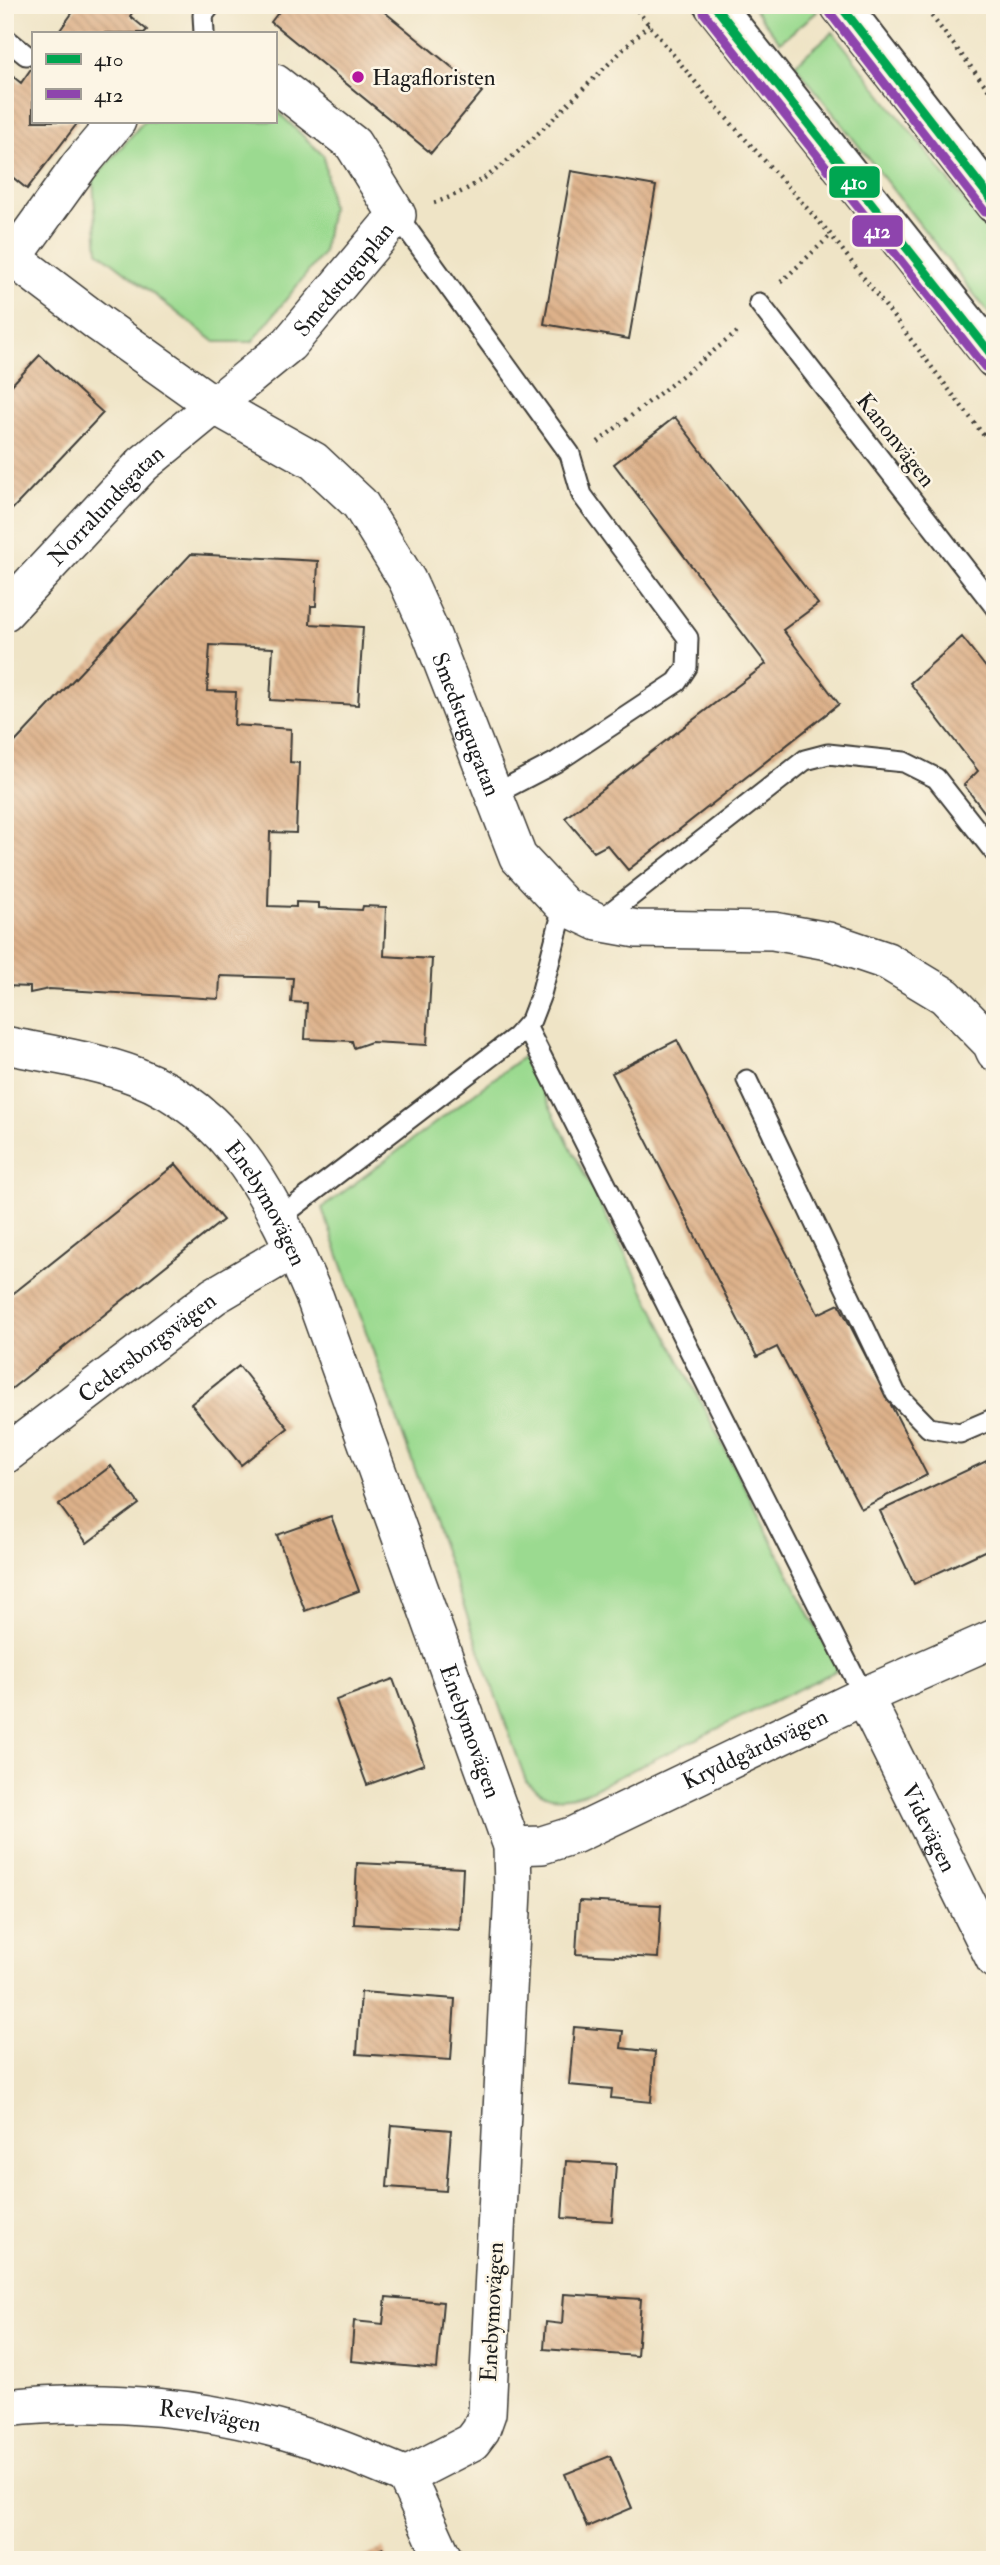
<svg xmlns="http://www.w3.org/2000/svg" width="1000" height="2565" viewBox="0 0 1000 2565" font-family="'IM FELL Double Pica',serif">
<defs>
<pattern id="building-back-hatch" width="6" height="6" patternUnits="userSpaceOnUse" patternTransform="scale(1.75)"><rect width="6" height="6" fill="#ddb18a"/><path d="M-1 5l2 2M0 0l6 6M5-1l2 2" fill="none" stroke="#bd9876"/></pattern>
</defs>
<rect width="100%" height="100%" fill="#fcf5e5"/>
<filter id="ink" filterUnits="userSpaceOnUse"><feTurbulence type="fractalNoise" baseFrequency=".0143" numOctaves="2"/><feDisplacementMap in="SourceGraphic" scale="14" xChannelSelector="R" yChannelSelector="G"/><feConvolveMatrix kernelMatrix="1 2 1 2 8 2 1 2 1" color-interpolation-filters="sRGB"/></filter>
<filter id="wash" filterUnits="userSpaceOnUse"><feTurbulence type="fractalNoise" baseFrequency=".00686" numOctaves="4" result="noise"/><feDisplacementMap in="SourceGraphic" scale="28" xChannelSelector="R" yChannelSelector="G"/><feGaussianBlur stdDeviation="1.57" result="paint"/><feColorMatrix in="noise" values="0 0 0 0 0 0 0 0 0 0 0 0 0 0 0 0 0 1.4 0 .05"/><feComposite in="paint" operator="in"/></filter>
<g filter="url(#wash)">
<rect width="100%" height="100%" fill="#efe4c6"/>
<path fill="#9bda90" stroke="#5c7b56" stroke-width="2" d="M751,5h61l5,7 -37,30z
M833,32l162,208v81l-200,-257z
M275,109l49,47 7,53 -8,44 -71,89h-37l-117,-91 -5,-71 51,-59h131z
M524,1056l314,614 -255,124c-28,6 -36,7 -57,-13l-204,-573z"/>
<g id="blocks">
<path fill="url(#building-back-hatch)" d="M78,5h60l-8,11 17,14 -3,3h-86z
M284,5h92l106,87 -51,61 -160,-131z
M33,66v55h46l-52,68 -22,-18v-101l16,13z
M571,171l85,15 -27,153 -85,-15z
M40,355l63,58 -98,104v-125z
M675,417l143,187 -35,26 56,74 -211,166 -21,-25 -13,7 -29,-34 201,-154 -152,-200z
M191,554l127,7 -2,45h-5l-1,18 53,3 -5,78 -88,-5 3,-52 -63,-3 -3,46 29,1 -2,33 57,4 -1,33 9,1 -3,70 -26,-1 -2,74 28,1v-5l23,1v5l43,2 1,-4 23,1 -2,49 48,3 -5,86 -56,-3 -17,6 -2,-7 -47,-2 2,-36 -16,-1 2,-24 -73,-2 -1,23 -170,-10 -19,4v-6l-25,-1v-233z
M962,637l33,42v147l-31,-41 14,-14 -68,-88z
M677,1040l141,274 21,-10 88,171 -66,34 -84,-162 -20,10 -145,-284z
M176,1164l47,56 -218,174v-94z
M239,1366l49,62 -47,37 -50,-61z
M995,1457v89l-81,38 -34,-73z
M111,1466l28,38 -52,39 -28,-38z
M331,1516l28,75 -54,20 -28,-76z
M393,1679l31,85 -57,21 -31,-85z
M357,1863l106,5 -3,62 -106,-6z
M579,1901l82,4 -3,53 -82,-4z
M361,1992l94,7 -4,61 -94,-6z
M574,2027l49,4 -2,17 34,4 -4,50 -40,-4 1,-9 -43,-4z
M392,2125l59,5 -5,61 -59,-4z
M566,2161l50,3 -4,57 -50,-3z
M564,2294l77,5 -4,57 -93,-7 2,-27 16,2z
M386,2297l57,5 -6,67 -86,-8 3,-40 29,3z
M610,2456l22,52 -45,19 -22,-53z
M383,2548l5,12h-31z"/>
</g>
</g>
<g filter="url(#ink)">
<use href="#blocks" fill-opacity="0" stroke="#3c3a36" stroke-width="2"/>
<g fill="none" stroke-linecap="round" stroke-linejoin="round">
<g stroke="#3c3a36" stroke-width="23">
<path id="lane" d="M204,33l-1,-18 8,-10
M5,38l21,17
M397,215l173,239 12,41 106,143 -1,29 -10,15 -121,80 -63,33
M759,303l236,304
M598,922l207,-162 23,-6 76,8 32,16 59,75
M526,1026l338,670
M747,1080l149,314 33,34 31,5 35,-15
M279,1218l237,-181 15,-17 10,-26 23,-88"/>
</g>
<g stroke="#3c3a36" stroke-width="40">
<g id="street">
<path id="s1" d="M5,252l95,72 114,81 100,56 46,43 47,76 24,53 87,224 46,49 34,16 39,7 136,2 55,10 59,20 58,35 46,47 4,9"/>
<path d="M13,258l67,-93 37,-44"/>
<path id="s2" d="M5,612l138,-148 146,-120 108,-129 -44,-71 -78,-61"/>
<path id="s3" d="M5,1045c43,9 89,15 131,31 101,39 139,130 179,222l197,548 1,45 -26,522 -6,17 -9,12 -66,34 38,84"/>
<path id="s4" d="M5,1455l209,-159 80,-47"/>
<path id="s5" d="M864,1696l131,264"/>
<path id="s6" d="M512,1846l30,-1 32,-10 290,-139 131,-58"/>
<path id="s7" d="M5,2408c102,-11 209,-1 306,31 32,10 64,24 95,37"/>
</g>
</g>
<g stroke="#3c3a36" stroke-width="42">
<path id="secondary" d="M714,5l281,354
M840,5l155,199"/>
</g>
<path stroke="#3c3a36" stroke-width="4.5" stroke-dasharray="2 5" stroke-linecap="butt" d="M633,5l72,89 126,141 164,215
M923,5l72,93
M434,203c53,-17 91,-57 130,-95 28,-28 57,-56 85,-84
M781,282l50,-47
M598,442l142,-112"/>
<use href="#lane" stroke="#fff" stroke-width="19"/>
<use href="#street" stroke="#fff" stroke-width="37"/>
<use href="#secondary" stroke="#fff" stroke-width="38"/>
<g stroke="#fcf5e5" stroke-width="14">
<path id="bus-1" d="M714,5l281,354
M840,5l155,199"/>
</g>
<g stroke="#fcf5e5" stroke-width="14">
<path id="bus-2" d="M704,13l281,354
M830,13l155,199"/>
</g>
<use href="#bus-1" stroke="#00a651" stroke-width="9"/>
<use href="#bus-2" stroke="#8e44ad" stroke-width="9"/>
</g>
</g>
<circle fill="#b5179e" stroke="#fcf5e5" stroke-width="2.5" cx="358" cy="77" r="7"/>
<g text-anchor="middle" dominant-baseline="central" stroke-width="5" stroke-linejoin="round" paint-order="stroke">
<g font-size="23" fill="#1c1c1c" stroke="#fcf5e5" text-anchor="start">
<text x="372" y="77">Hagafloristen</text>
</g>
<g font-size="23" fill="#1c1c1c" stroke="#fcf5e5">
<text stroke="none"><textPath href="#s2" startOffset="476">Smedstuguplan</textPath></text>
<text transform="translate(896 440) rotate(52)">Kanonvägen</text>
<text stroke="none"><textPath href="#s2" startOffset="147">Norralundsgatan</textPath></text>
<text stroke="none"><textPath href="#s1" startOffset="682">Smedstugugatan</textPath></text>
<text stroke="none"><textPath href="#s3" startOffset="322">Enebymovägen</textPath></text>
<text stroke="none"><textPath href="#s4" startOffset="178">Cedersborgsvägen</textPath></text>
<text stroke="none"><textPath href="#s3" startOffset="889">Enebymovägen</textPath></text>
<text stroke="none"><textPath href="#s6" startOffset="264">Kryddgårdsvägen</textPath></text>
<text stroke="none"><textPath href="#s5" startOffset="147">Videvägen</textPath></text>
<text transform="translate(492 2312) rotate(-87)">Enebymovägen</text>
<text stroke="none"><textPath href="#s7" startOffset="206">Revelvägen</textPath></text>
</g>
</g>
<g stroke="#fcf5e5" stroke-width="2.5">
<rect x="828" y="165" width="53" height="34" rx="7" fill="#00a651"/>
<rect x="851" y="214" width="53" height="34" rx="7" fill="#8e44ad"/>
</g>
<g font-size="19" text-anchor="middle" font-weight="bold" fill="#fff">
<text x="854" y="189">410</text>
<text x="877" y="238">412</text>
</g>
<rect width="1000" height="2565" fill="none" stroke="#fcf5e5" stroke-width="28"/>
<rect x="32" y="32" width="245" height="91" fill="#fcf5e5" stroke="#a29e95" stroke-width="2"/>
<rect x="46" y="54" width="35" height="10" fill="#00a651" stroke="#a29e95" stroke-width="2"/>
<text x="94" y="66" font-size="21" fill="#1c1c1c">410</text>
<rect x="46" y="89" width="35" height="10" fill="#8e44ad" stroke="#a29e95" stroke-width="2"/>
<text x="94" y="102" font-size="21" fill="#1c1c1c">412</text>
</svg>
